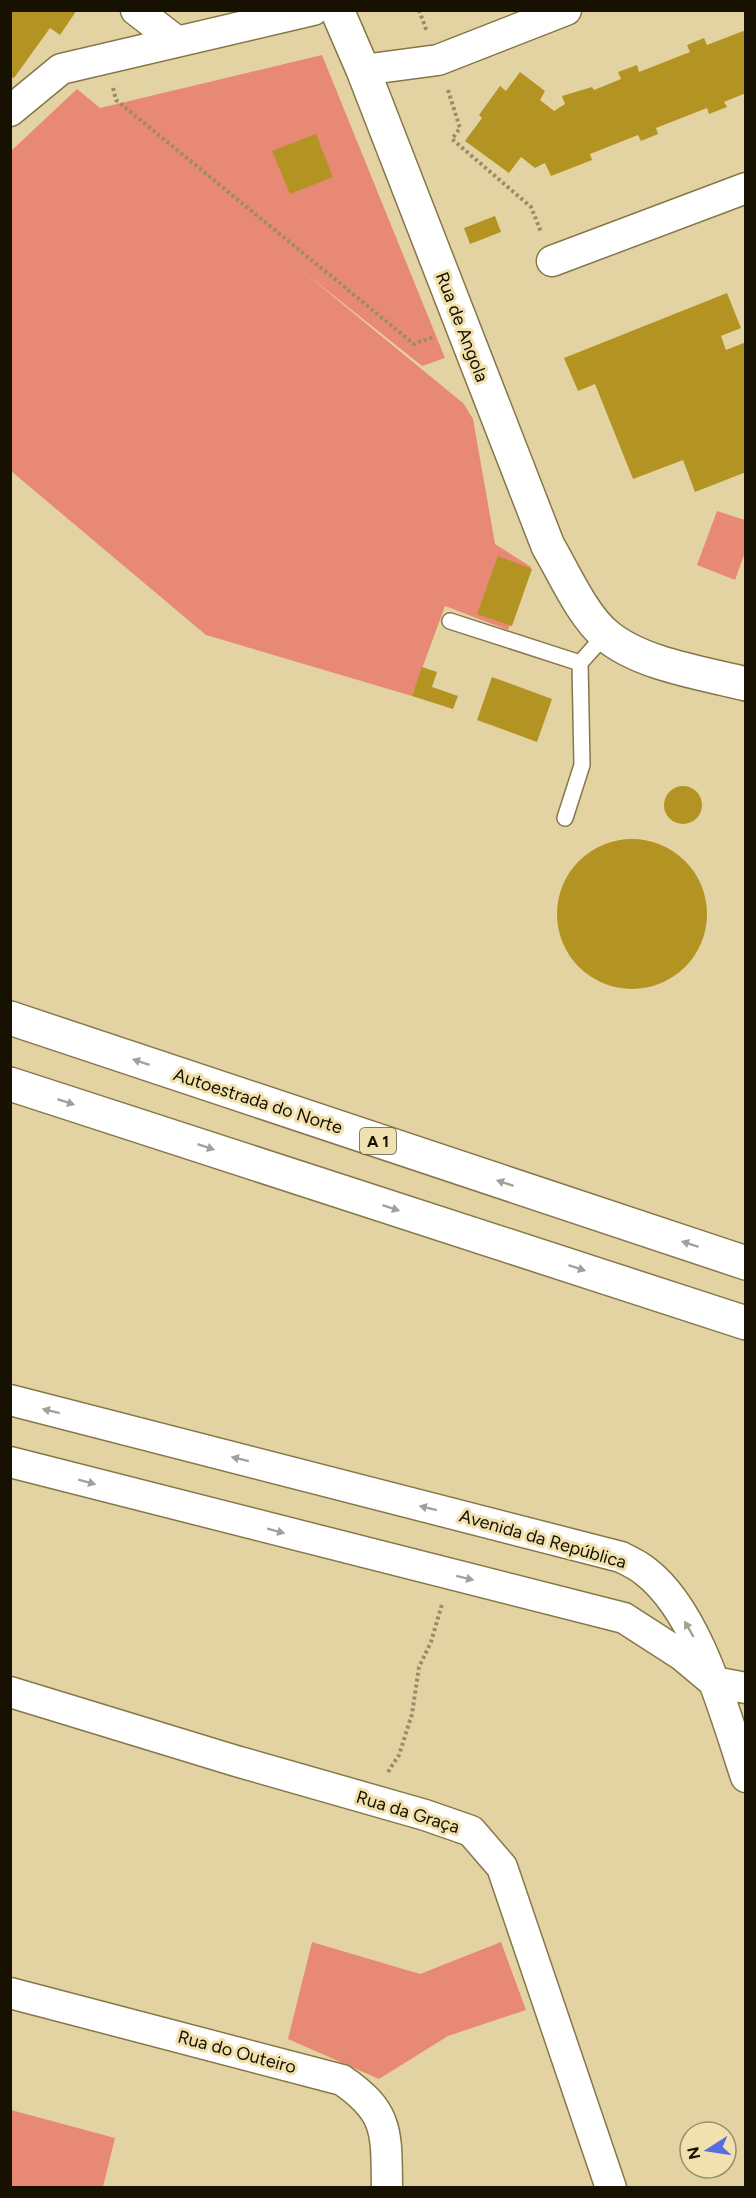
<svg xmlns="http://www.w3.org/2000/svg" width="756" height="2198" viewBox="0 0 756 2198" font-family="Figtree,sans-serif">
<rect width="100%" height="100%" fill="#e4d3a2"/>
<path fill="#e88976" d="M322,55l123,303 -23,8 -122,-97 164,135 9,15 22,125 36,23 -23,63 -63,-24 -33,90 -206,-61 -195,-164v-320l66,-62 23,19z
M717,511l28,9v32l-10,28 -38,-15z
M312,1942l108,32 81,-32 25,68 -78,26 -69,43 -91,-40z
M11,2110l104,28 -12,49 -92,-1z"/>
<path fill="#b39322" d="M10,10h67l-17,25 -10,-7 -36,50 -4,-2z
M746,30v63l-22,9 3,5 -18,7 -2,-6 -51,20 2,6 -17,7 -3,-6 -48,19 2,6 -41,16 -6,-13 -10,5 -14,-11 -12,16 -44,-32 17,-23 -3,-3 21,-29 6,5 14,-19 25,19 -5,9 14,11 11,-7 -3,-8 30,-9 2,3 27,-11 -3,-7 19,-7 2,7 51,-20 -3,-7 17,-7 3,7z
M316,134l17,43 -43,17 -18,-43z
M495,216l6,16 -31,12 -6,-16z
M727,293l14,35 -20,8 5,14 20,-8v130l-51,20 -12,-32 -50,19 -38,-95 -17,7 -14,-33z
M498,556l34,13 -20,57 -35,-12z
M422,667l15,5 -5,15 26,9 -5,13 -41,-13z
M492,677l60,22 -15,43 -60,-22z
M664 805a19 19 0 1 1 38 0a19 19 0 1 1-38 0Z
M557 914a75 75 0 1 1 150 0a75 75 0 1 1-150 0Z"/>
<g fill="none" stroke-linecap="round" stroke-linejoin="round">
<g stroke="#867748" stroke-width="18">
<path id="service" d="M450,621l130,42
M565,818l17,-53 -2,-102 25,-28"/>
</g>
<g stroke="#867748" stroke-width="33">
<path id="minor" d="M136,10l39,30
M363,70l75,-10 128,-50
M10,111l51,-42 252,-59
M552,261l194,-73
M10,1400l611,157c8,4 17,8 24,14 54,41 80,144 101,206
M10,1462l614,156 59,38 31,26 32,6
M10,1692l226,69 189,54 46,16 31,36 109,321
M10,1993l332,87c48,33 44,53 45,108"/>
</g>
<g stroke="#867748" stroke-width="36">
<path id="tertiary" d="M337,10l26,60 185,476c16,27 34,69 58,89 34,29 96,38 140,49"/>
</g>
<g stroke="#867748" stroke-width="36">
<path id="motorway" d="M10,1018l736,245
M10,1084l736,239"/>
</g>
<path stroke="#998c67" stroke-width="4" stroke-dasharray="3 3" stroke-linecap="butt" d="M419,10l8,22
M113,88l3,12 298,244 19,-7
M448,90l12,38 -8,11 79,68 10,25
M388,1772l11,-17 13,-41 7,-47 12,-25 11,-38"/>
<use href="#service" stroke="#fff" stroke-width="15"/>
<use href="#minor" stroke="#fff" stroke-width="30"/>
<use href="#tertiary" stroke="#fff" stroke-width="33"/>
<use href="#motorway" stroke="#fff" stroke-width="33"/>
</g>
<defs><path id="oneway-solid" d="M-6-.8H1V-3.2L6.5 0L1 3.2V.8H-6Z" transform="scale(1.5)"/></defs>
<g fill="#a2a099">
<use href="#oneway-solid" transform="translate(141 1062) rotate(-162)"/>
<use href="#oneway-solid" transform="translate(66 1102) rotate(18)"/>
<use href="#oneway-solid" transform="translate(206 1147) rotate(18)"/>
<use href="#oneway-solid" transform="translate(505 1183) rotate(-162)"/>
<use href="#oneway-solid" transform="translate(391 1208) rotate(18)"/>
<use href="#oneway-solid" transform="translate(690 1244) rotate(-162)"/>
<use href="#oneway-solid" transform="translate(577 1268) rotate(18)"/>
<use href="#oneway-solid" transform="translate(51 1411) rotate(-166)"/>
<use href="#oneway-solid" transform="translate(240 1459) rotate(-166)"/>
<use href="#oneway-solid" transform="translate(87 1482) rotate(15)"/>
<use href="#oneway-solid" transform="translate(428 1508) rotate(-166)"/>
<use href="#oneway-solid" transform="translate(276 1531) rotate(15)"/>
<use href="#oneway-solid" transform="translate(465 1578) rotate(14)"/>
<use href="#oneway-solid" transform="translate(689 1629) rotate(-120)"/>
</g>
<g text-anchor="middle" dominant-baseline="central" stroke-width="6" stroke-linejoin="round" paint-order="stroke">
<rect fill="#f1e1ae" stroke="#584f35" stroke-width="1.5" x="360" y="1128" width="36" height="26" rx="4.5"/>
<g font-size="16" font-weight="bold" fill="#171101">
<text x="378" y="1141">A 1</text>
</g>
<g font-size="18" fill="#171101" stroke="#f1e1ae">
<text transform="translate(462 327) rotate(69)">Rua de Angola</text>
<text transform="translate(258 1101) rotate(18)">Autoestrada do Norte</text>
<text transform="translate(543 1539) rotate(16)">Avenida da República</text>
<text transform="translate(408 1812) rotate(17)">Rua da Graça</text>
<text transform="translate(237 2052) rotate(15)">Rua do Outeiro</text>
</g>
</g>
<rect width="756" height="2198" fill="none" stroke="#171101" stroke-width="24"/>
<g transform="translate(708 2150) rotate(258)"><circle r="28" fill="#f1e1ae" stroke="#9a8e69" stroke-width="1.5"/>
<path d="M0-4.5L10 22L0 15L-10 22Z" fill="#586ce2"/>
<text y="-9" font-size="16" font-weight="bold" text-anchor="middle" fill="#171101">N</text>
</g>
</svg>
